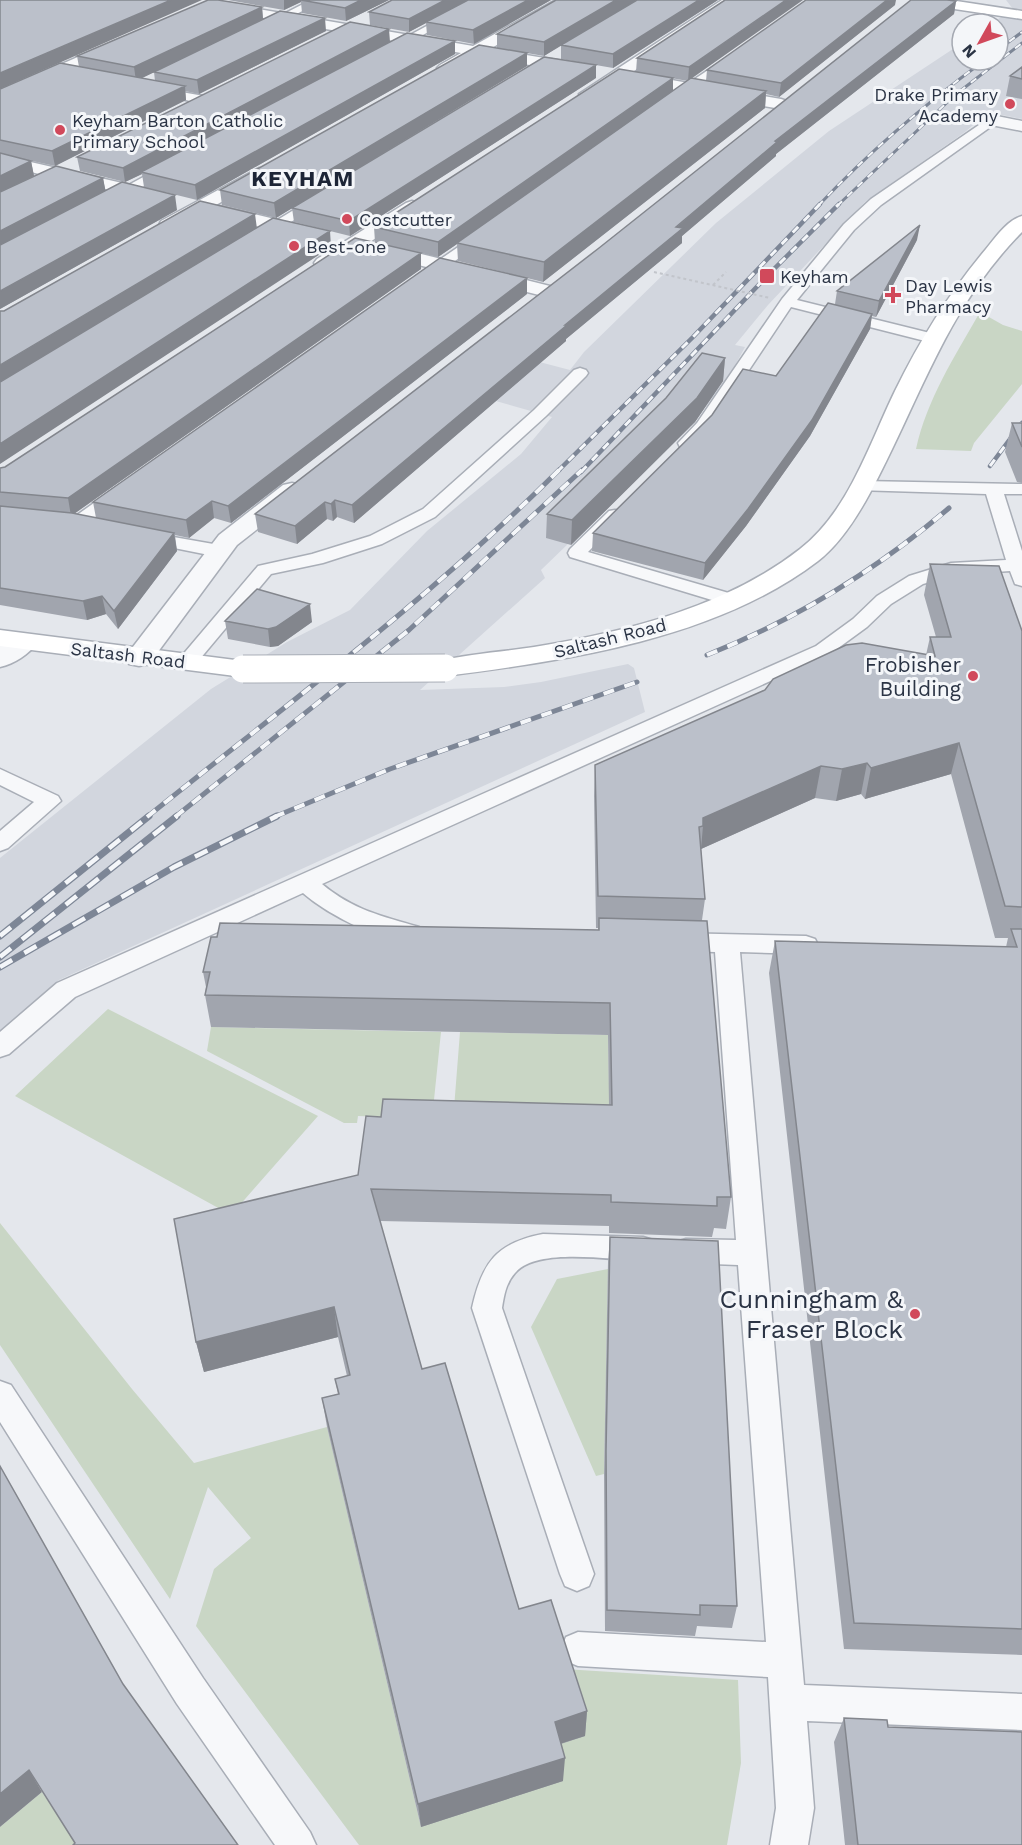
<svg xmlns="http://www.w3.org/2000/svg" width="1022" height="1845" viewBox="0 0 1022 1845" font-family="'Work Sans',sans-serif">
<rect width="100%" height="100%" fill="#e4e7ec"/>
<path fill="#d2d6de" d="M1006,0h16v119l-34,-7 -23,20 -100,70 -97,103 -33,40 10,2 -19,35 -36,44 -149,144 4,8 -125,112 84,-3 37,-5 87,-18 6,4 11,44 -586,268 -59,51v-173l211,-169 76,-47 63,-32 77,-79 94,-77 31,-37 -106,-30 52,-36 72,19 14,-18 132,-129 113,-92 133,-88v17h36v-36h-7l22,-15z"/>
<path fill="#c9d6c5" d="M980,312l23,13 19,6v53l-48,59 -3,8 -55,-2c11,-50 39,-93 64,-137z
M108,1009l210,107 -87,99 -216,-119z
M211,1027l230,5 -9,87 -74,-3 -1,7h-13l-137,-72z
M460,1032l148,3 2,102 -157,-16z
M0,1223l132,166 62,74 133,-36 94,400 132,-81 11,-77 174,11 3,83 -14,82h-368l-163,-219 18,-57 37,-31 -43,-51 -38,112 -170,-254z
M608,1269l-4,205 -8,2 -65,-149 26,-48z
M42,1792l35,53h-77v-18z"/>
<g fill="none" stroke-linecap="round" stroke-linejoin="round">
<g stroke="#a9aeb7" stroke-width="3">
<path id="lane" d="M311,0h13l-55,28 -4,1 -5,-3z
M475,0h13l-95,51h-8l-1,-2z
M732,54l6,3 -2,2 -60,42h-8v-4z
M153,87l51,9 6,4 -6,4 -55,-12v-4z
M992,116l6,4 -2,3 -115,82 -27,25 -57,70 141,35 3,3 -3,3 -5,2 -142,-36 -82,123 -17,17h-12l-2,-4 19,-20 85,-124 62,-75 27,-25z
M171,162l5,1 1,3 -1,3 -65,35h-10l-2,-3z
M320,194l7,4 -2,3 -65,40h-10l-2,-3z
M483,230l7,4 -2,3 -62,45h-10l-2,-3 2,-3z
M580,368l6,2 2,3 -2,3 -40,40 -111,101 -53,27 -59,19 -52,11 -77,92h-14l-3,-4 3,-4 78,-92 54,-12 58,-18 53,-27 111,-99 40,-40z
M862,481l160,3v10h-18l18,57v35l-7,-2 -5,-13 -57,4 -30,9 -32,20 -24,23 -37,27 -508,230c31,26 60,32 97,43l3,6 -3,6c-31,9 -93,-26 -116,-46l-228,104 -66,57 -9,3v-25l57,-49 759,-337 37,-27 24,-23 32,-20 42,-13 55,-3 -20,-66 -130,-4 -3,-4 3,-4z
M121,487l6,1 3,4 -3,4 -45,32h-12l-3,-4 3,-4 45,-32z
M615,510l6,1 3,4 -36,37 151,44 3,4 -3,4h-14l-155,-47 -2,-4 2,-4 39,-38z
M145,532l74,13 7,2 2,4 -2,4 -7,2 -80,-16 -3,-4 3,-4z
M0,769l58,27 3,5 -53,47 -8,3v-20l34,-29 -34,-17z
M676,933l130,3 9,3 3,6 -3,6 -9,3 -66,-2 64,733 218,9v36l-215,-9 7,87 -6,37h-38l6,-37 -8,-131 -190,-11 -12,-5 -5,-12 5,-12 12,-5 188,10 -28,-377 -52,-2 -10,-3 -4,-9 4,-9 10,-3 50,1 -21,-288 -39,-1 -9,-3 -3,-6 3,-6z
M543,1234l100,3 10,3 4,9 -4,9 -10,3c-32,-1 -106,-14 -128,12 -9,10 -11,22 -13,35l92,266 -5,12 -12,5 -12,-5 -5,-12 -88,-266c10,-45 24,-65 71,-74z
M0,1381l11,4 192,293 107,154 6,13h-41l-98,-141 -177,-282z"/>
</g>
<g stroke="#a9aeb7" stroke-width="3">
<path id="street" d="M556,0h17l-83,49 91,15 5,2 3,3 -3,3 -5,2 -103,-18 -33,17 -5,-2 -3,-3 3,-3 21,-12 -243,-43 -7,-4 7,-4 255,44z
M722,0h17l-108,73 150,26 6,2 2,3 -2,3 -6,2 -152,-27 -7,-4 -29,19h-12l-2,-3z
M119,39l8,5 -3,3 -124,55v-11z
M992,115l30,6v10l-36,-7 -2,-4z
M0,155l157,36 6,1 3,4 -3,4 -6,1 -157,-36z
M259,168l6,1 3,4 -3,4 -49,28 100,24 2,4 -2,4 -7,2 -103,-25 -1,-2 -30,17h-14l-2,-4 2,-4z
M412,201l6,2 3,4 -3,4 -87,56h-14l-3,-4 3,-4 89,-56z
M377,243l177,44 3,4 -3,4 -7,2 -177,-44 -3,-4 3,-4z
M292,483l9,2 3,5 -3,5 -64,50 -88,119 -10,2 -10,-2 -4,-6 4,-6 90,-117 64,-50z
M24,634l10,2 4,6c-9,12 -24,22 -38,25v-21l14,-10z"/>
</g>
<g stroke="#a9aeb7" stroke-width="3">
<path id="secondary" d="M914,0h36l72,11v8l-101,-15z
M1022,216v16c-77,78 -102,168 -152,261 -13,24 -30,51 -52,68 -102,78 -249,99 -373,115l-10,-2 -4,-6 4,-6c32,-8 66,-10 99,-15 92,-15 192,-40 266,-98 49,-38 69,-105 95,-158 25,-51 54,-98 91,-142 9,-11 21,-29 36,-33z
M0,630l243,31 10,2 4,6 -4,6 -10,2 -243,-31z"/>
</g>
<path stroke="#c2c5cb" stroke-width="2" stroke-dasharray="3 3" stroke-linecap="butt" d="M713,285l13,-13"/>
<use href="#lane" fill="#f7f8fa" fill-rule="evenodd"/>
<use href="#street" fill="#f7f8fa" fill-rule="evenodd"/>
<use href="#secondary" fill="#fff" fill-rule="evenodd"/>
<g stroke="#7d8696" stroke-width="3">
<path id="rail-far3" d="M998,50l24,-18
M818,206c51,-54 107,-102 167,-146
M837,206l118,-111 67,-52"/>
</g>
<g stroke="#7d8696" stroke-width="4.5">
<path id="rail-far2" d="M990,466l32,-43
M557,472l136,-135 127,-133
M581,472l186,-196 72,-72"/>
</g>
<g stroke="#7d8696" stroke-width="5">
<path id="rail-far1" d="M707,655c90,-36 168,-84 242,-147
M147,817c139,-112 285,-220 412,-347
M175,817l234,-187 173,-160
M274,817l116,-48 247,-87"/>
</g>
<g stroke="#7d8696" stroke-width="7">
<path id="rail" d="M0,936l149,-120
M0,957l177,-141
M0,967l174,-100 103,-51"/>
</g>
<use href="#rail-far3" stroke="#f4f6f9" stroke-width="2" stroke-dasharray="7" stroke-linecap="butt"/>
<use href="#rail-far2" stroke="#f4f6f9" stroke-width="3" stroke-dasharray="8" stroke-linecap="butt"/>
<use href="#rail-far1" stroke="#f4f6f9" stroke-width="4" stroke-dasharray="11" stroke-linecap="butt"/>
<use href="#rail" stroke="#f4f6f9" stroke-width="4.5" stroke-dasharray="14" stroke-linecap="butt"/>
<g stroke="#a9aeb7" stroke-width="29" stroke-linecap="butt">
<path id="secondary-bridge" d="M243,669l202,-1"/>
</g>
<path stroke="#c2c5cb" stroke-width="2" stroke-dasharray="3 3" stroke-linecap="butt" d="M654,272l116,26"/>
<use href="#secondary-bridge" stroke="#fff" stroke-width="27"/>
</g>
<path fill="#a1a5ae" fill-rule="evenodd" d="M228,0h161l-43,21 -44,-8 -1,-11 -17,8z
M551,0l-77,44 -47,-9 -1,-12 -17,9 -39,-7 -1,-13z
M637,0h81l-105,68 -52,-9v-14l-17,11 -47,-8v-14z
M725,0l-33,78 14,3 1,-11 188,-65 -116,92 -13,-3 -1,14 -222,174 -85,-21 -1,-17 -19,13 -63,-15 -1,-15 299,-136 15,-10 -52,-9 1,-14z
M956,1l-2,13 -178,140v2l-94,80v7l-116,96v2l-212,182 -17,-6 -4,4 -6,-2 -30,25 -39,-12 -3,-18z
M262,7l1,12 63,12 -127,63 -14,-3 1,9 -131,66 -45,-10 21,5 3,15 -26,13 95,-11 2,12 72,20 -177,99v-220l79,-22 -2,-11zM154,72l1,9 -14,-3z
M455,41v13l-258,146 -53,-13 -2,-13 -17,8 -45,-11 -3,-14 313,-115z
M527,53v13l-231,140 300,-128 -246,158 -56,-14 -2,-14 -16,10 -54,-13 -2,-15z
M1022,67v32l-16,-3 4,-20z
M917,240l-41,77 -4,-1 -2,13 -60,107 -64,90 -43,54 -111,-29 1,-18 183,-157 59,-72 2,-13z
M421,253v16l-347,245 22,4 -3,-16 434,-208 -296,229 -17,-5 -25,20 -14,-3 2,16 -59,78 -12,-15 -19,6 -87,-15v-137l5,-1z
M725,358l-2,23 -28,41 -124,123 -25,-7 1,-24z
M1012,423h10v60l-5,-1 -12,-30z
M930,564l92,67v1024l-178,-6 -75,-676 6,-32 231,6 2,-9h-13l-44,-164 -86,25 -4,-5 -25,7 -21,-3 -114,51 4,50 -3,21 29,277 -5,32 -12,-1 -2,9 -103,-4v-7l-229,-5 42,148 97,240 68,102 -2,25 -24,8 2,37 -142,46 -94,-400 -5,-29 16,-4 -3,-15 12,-3 -9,-39 -134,35 -8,-30 162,-167 23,-58 228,-12 -1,-70 -397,-8 -6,-32 1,-8 -3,-15 395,-42v-2h-2l-2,-132 1,-31 331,-110 4,-18h6l-12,-42z
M225,621l87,1 -34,24 -8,1 -42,-8z
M610,1237l127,369 -5,22 -35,-2 -2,10 -90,-5 -1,-157 4,-212z
M844,1718l44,9 134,118h-177l-11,-103z"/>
<path fill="#83868d" d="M171,0h31l-202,89v-16z
M284,0h22h-5v2l-17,8z
M361,0h28l-43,21 -1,-13z
M445,0h25l-44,22v1l-17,9v-13z
M528,0h23l-77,44 -1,-14z
M616,0h21l-93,56v-14z
M699,0h19l-105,68v-14z
M786,0h17l-115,81 1,-14z
M887,0h9l-1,5 -116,92 2,-14z
M956,1l-2,13 -178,140v2l-94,80v7l-116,96v2l-212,182 -2,-18 213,-180 210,-184z
M262,7l1,13 -127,61 -2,-14z
M325,18l1,13 -127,63 -2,-14z
M389,29l1,13 -249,130 1,2 -17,8 -2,-14z
M455,41v13l-258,146 -2,-15z
M527,53v13l-251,152 -2,-15z
M596,65v13l-246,158 -1,-15z
M673,78v14l-216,151v1l-19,13v-15z
M185,86l1,14 -131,66 -3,-15z
M766,91l-1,17 -222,174 1,-20z
M31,161l3,15 -34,16v-16z
M103,178l3,15 -106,55v-17z
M175,195l2,15 -177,99v-18z
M255,214l2,15 -257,155v-19z
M920,225l-3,15 -41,77 3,-16z
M330,231l1,16 -331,217v-20z
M421,253v16l-350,247 -3,-18z
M527,278v16l-296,229 -3,-17z
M872,314l-2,15 -60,107 -64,90 -43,54 2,-17z
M725,358l-2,23 -28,41 -124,123 1,-25z
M335,500l2,17 -4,4 -2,-17z
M212,501l2,17 -25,20 -3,-18z
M325,502l2,17 -30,25 -2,-18z
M174,533l3,18 -59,78 -4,-18z
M102,596l4,18 -19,6 -4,-19z
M310,604l2,18 -34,24 -8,1 -2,-18z
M959,743l-8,31 -86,25 6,-31z
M867,763l-6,31 -25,7 6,-32z
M821,766l-6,32 -114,51 2,-23v-8z
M334,1307l4,30 -134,35 -8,-30z
M587,1711l-2,25 -32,10 2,-24z
M565,1758l-2,23 -142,46 -3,-23z
M29,1770l13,22 -42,35v-33z"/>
<path fill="#bbc0ca" stroke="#83868d" stroke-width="1.5" d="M0,0h171l-171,73z
M208,0h10l44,7 -128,60 -57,-11z
M301,0h60l-16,8z
M392,0h53l-36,19 -40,-7z
M468,0h60l-55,30 -47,-8z
M556,0h60l-72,42 -47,-8z
M637,0h62l-86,54 -52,-9z
M725,0h61l-97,67 -52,-9z
M806,0h81l-106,83 -74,-13z
M911,0h36l9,1 -181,140 2,1 -101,85 7,1 -118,97h2l-215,180 -17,-5 -4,4 -6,-2 -30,24 -40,-12 344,-266z
M280,11l45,7 -128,62 -43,-8z
M350,22l39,7 -266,139 -46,-11z
M407,33l48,8 -260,144 -54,-13z
M479,45l48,8 -253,150 -54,-13z
M544,57l52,8 -247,156 -57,-13z
M60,63l125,23 -133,65 -52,-11v-51z
M1022,67v12l-12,-3z
M619,69l54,9 -235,164 -64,-15z
M691,78l75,13 -222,171 -87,-19z
M0,153l31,8 -31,15z
M56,166l47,12 -103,53v-39z
M122,182l53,13 -175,96v-46z
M200,201l55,13 -255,151v-54h4z
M273,218l57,13 -330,213v-62z
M920,225l-41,76 -42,-10z
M355,238l66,15 -353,245 -68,-6v-24l5,-1z
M440,258l87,20 -299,228 -16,-5 -26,19 -93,-18z
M828,303l44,11 -60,106 -64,89 -43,54 -112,-30 119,-118 31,-46 33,7z
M702,353l23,5 -28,40 -125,122 -25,-6 119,-116z
M1012,423h10v24z
M0,506l72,7 102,20 -60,78 -12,-15 -19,5 -83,-13z
M930,564l69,2 23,65v276l-17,-1 -46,-163 -88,25 -4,-5 -25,6 -21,-3 -118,52v8l-4,1 6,72 -107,-3 -3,-131 170,-75 8,-11 73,-34 16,-2 73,13 -5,-19h21z
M257,589l53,15 -34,23 -8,2 -43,-8z
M599,918l108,3 24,276h-14v9l-106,-4v-7l-240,-6 51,180 23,-6 74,246 32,-9 36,111 -32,11 10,36 -147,46 -96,-406 17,-4 -4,-15 15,-4 -16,-68 -138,35 -22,-123 184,-44 8,-59 15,1 2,-18 229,6 -2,-102 -405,-8 5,-23h-7l8,-35h6l3,-14 379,7z
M1011,929h11v700l-168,-6 -79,-682 242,6z
M610,1237l108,4 19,365 -37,-1v10l-93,-5 -1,-159z
M0,1466l123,218 115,161h-165l2,-2 -46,-73 -29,24z
M844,1718l43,2 1,7 134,5v113h-164z"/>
<g fill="#d1495b" stroke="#f4f6f9" stroke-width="2">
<circle cx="1010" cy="104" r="6"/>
<circle cx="60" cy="130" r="6"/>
<circle cx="347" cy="219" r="6"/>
<circle cx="294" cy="246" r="6"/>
<rect x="759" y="268" width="16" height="16" rx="3"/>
<path d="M890 286h6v6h6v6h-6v6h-6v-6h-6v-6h6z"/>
<circle cx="973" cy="676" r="6"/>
<circle cx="915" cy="1314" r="6"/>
</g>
<g text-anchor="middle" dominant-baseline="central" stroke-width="6" stroke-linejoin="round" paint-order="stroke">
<g font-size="18" fill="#2b3445" stroke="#f4f6f9" text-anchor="start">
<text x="998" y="94" text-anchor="end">Drake Primary<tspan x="998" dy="21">Academy</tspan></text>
<text x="72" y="120">Keyham Barton Catholic<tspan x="72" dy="21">Primary School</tspan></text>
<text x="359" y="219">Costcutter</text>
<text x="306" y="246">Best-one</text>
<text x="780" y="276">Keyham</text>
<text x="905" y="285">Day Lewis<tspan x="905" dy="21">Pharmacy</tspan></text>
</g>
<g font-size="18" fill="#2b3445" stroke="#f4f6f9">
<text transform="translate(610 638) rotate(-14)">Saltash Road</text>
<text transform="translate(128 655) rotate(7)">Saltash Road</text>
</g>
<g font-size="21" fill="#2b3445" stroke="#f4f6f9" text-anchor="end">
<text x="961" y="664">Frobisher<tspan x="961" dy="24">Building</tspan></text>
</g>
<g font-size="22" font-weight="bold" letter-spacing="1.5" fill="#1d2536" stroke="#f4f6f9">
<text x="303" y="178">KEYHAM</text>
</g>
<g font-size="26" fill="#2b3445" stroke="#f4f6f9" text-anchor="end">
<text x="903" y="1299">Cunningham &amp;<tspan x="903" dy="30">Fraser Block</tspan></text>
</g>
</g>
<g transform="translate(980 42) rotate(230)"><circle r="28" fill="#f4f6f9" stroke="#a4a8b1" stroke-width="1.5"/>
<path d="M0-4.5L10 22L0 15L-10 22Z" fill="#d1495b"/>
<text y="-9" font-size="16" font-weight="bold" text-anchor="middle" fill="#2b3445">N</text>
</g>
</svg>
